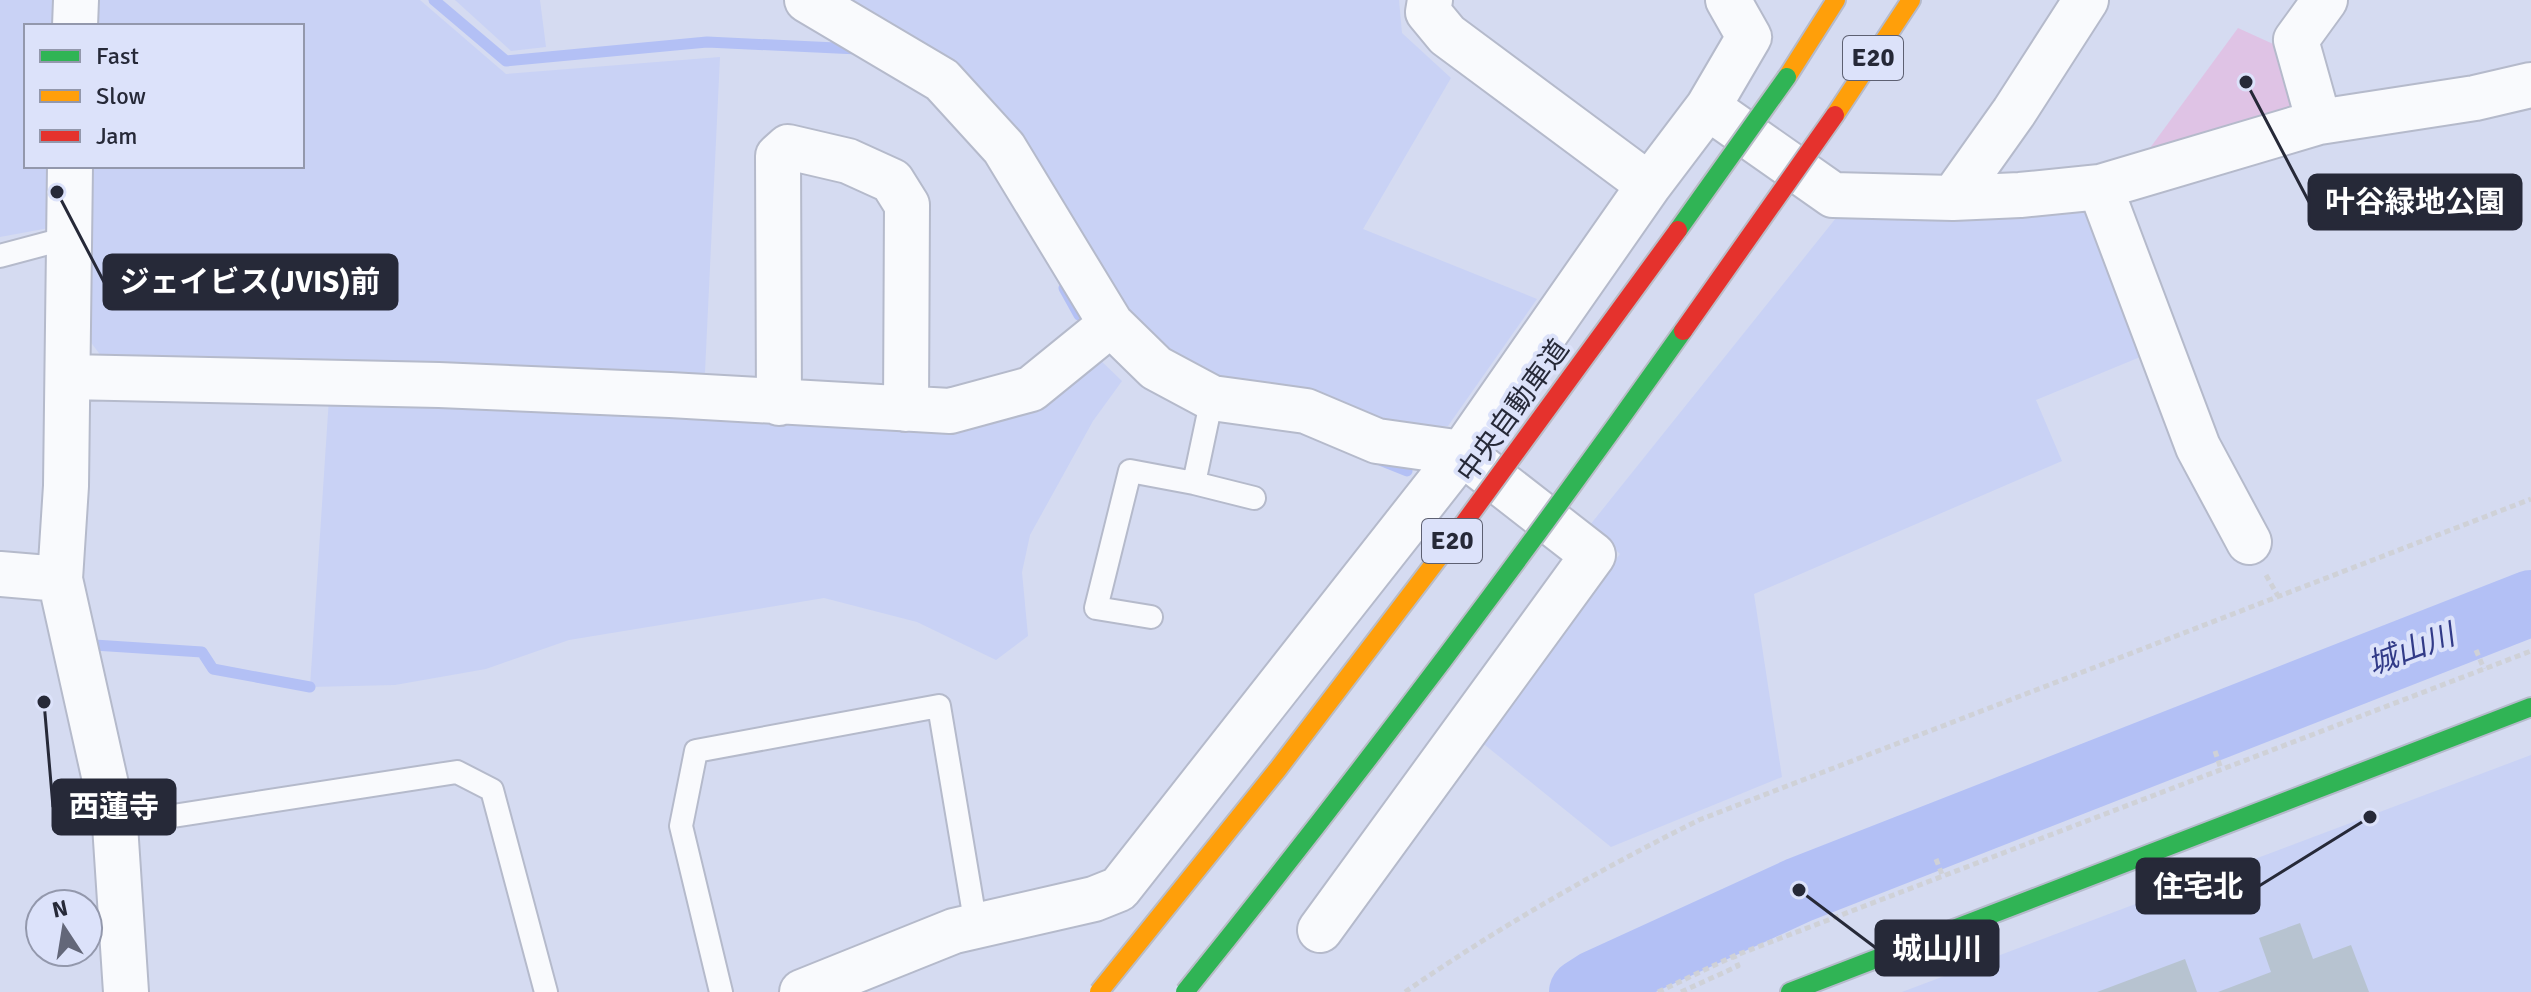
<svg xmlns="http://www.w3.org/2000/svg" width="2531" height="992" viewBox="0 0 2531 992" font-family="Signika,'Noto Sans JP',sans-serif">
<rect width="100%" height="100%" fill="#d5dbf1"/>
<path fill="#c9d2f5" d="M0,0h57l-1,26h-30v140h25l-2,62 -49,9z
M98,0h322l86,74 214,-17 -15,315 -7,10 -593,-21 -19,-25 5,-170h211v-140h-205z
M455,0h85l6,47 -35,4z
M836,0h563l3,33 49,45 -88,151 174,70 -89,127 -61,4 -209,-67 -42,-33 -117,-186z
M2088,202l57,153 -109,45 26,61 -308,133 28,183 -171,70 -131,-106 140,-187 -30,-29 250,-312z
M1095,355l27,26 -29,40 -63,114 -8,37 6,64 -32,24 -79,-38 -93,-24 -255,42 -83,29 -91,16 -85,2 19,-289 602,28z
M2531,755v237h-629z"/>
<path fill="#dfc3e5" d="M2238,28l44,20 24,68 -167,47z"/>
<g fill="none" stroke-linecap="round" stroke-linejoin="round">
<path stroke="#b3c0f5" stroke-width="11" d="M434,0l72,61 201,-19 151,7
M1064,288l15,27
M1382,461l25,10
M94,645l108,7 11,17 97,18"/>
<path stroke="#b3c0f5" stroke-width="66" d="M1582,992l14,-9 203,-93 732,-287"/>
</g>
<path fill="#b7c3d0" d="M2300,923l13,36 38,-14 18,47h-151l53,-20 -12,-34z
M2185,959l12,33h-100z"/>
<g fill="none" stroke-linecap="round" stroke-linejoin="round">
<g stroke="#b5bacb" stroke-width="26">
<path id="lane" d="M0,256l67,-18
M1212,398l-18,85 60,15
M1151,617l-55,-9 34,-137 64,12
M115,825l342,-53 35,18 54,202
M721,992l-40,-166 15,-75 243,-45 37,220"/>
</g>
<g stroke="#b5bacb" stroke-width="48">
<path id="street" d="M807,0l135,80 62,68 107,176 45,44 56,30 94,13 71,30 85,12 187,-268 59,-78 41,-70 -21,-37
M1430,0l-2,12 19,23 202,150
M75,26l1,-26
M1716,113l117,82 120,3 67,-3 80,-8 219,-65 156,-24 56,-13
M2319,122l-23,-82 29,-40
M70,166l-4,320 -6,93 55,246 11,167
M2100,187l98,260 51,95
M1953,198l61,-86 72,-112
M68,377l371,8 231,10 280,16 81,-22 80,-65
M779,403l-1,-247 10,-9 60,14 44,20 15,24 -1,204
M0,574l60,5
M802,992l152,-61 140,-32 25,-10 343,-436 131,102 -273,375"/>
</g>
<g stroke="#b5bacb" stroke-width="22">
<path id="fast" d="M1790,992l741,-285"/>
</g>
<g stroke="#b5bacb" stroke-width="22">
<path id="slow" d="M1787,77l49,-77
M1835,115l76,-115"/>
</g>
<path stroke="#cfd1d7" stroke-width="5" stroke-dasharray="6 4" stroke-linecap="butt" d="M2266,575l12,21
M2476,650l8,19
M2215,751l6,18
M1936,859l7,18
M1405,992c94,-65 192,-121 294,-172l832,-321
M1658,992l76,-36 797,-305
M1681,992l57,-26 -4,-10"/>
<use href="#lane" stroke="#f9fafd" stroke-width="22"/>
<use href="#street" stroke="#f9fafd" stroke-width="44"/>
<use href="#fast" stroke="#30b455" stroke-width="18"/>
<use href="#slow" stroke="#ff9f0a" stroke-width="18"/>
<g stroke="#b9bcc7" stroke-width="22" stroke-linecap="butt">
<path id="fast-bridge" d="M1678,230l109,-153
M1185,992c173,-215 339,-436 498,-661"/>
</g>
<g stroke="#b9bcc7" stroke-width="22" stroke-linecap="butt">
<path id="slow-bridge" d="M1099,992l179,-223 165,-217"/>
</g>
<g stroke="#b9bcc7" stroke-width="22" stroke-linecap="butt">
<path id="jam-bridge" d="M1683,331l152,-216
M1443,552l235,-322"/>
</g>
<use href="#fast-bridge" stroke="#30b455" stroke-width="18"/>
<use href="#slow-bridge" stroke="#ff9f0a" stroke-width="18"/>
<use href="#jam-bridge" stroke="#e5322d" stroke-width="18"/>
</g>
<g text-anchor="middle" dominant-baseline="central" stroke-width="8" stroke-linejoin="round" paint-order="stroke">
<g fill="#dce2fa" stroke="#5d6072" stroke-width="2">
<rect x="1843" y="36" width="60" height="44" rx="6"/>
<rect x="1422" y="519" width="60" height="44" rx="6"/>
</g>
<g font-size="26" font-weight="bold" fill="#262938">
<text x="1873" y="58">E20</text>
<text x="1452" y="541">E20</text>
</g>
<g font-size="28" fill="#262938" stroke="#dce2fa">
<text transform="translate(1513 411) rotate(-54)">中央自動車道</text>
</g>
<g font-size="30" font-style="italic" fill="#323b88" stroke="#dce2fa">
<text transform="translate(2411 650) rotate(-21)">城山川</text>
</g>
</g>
<path fill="none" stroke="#262938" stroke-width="3" d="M2246 82L2309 202M57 192L104 282M44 702L53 807M2370 817L2259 886M1799 890L1876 948"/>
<g fill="#262938" stroke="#dce2fa" stroke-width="3">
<circle cx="2246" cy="82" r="8"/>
<circle cx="57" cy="192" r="8"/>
<circle cx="44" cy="702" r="8"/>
<circle cx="2370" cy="817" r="8"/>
<circle cx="1799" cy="890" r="8"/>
</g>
<g fill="#262938" stroke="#262938" stroke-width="3">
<rect x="2309" y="175" width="212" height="54" rx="8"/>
<rect x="104" y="255" width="293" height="54" rx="8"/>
<rect x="53" y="780" width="122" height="54" rx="8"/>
<rect x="2137" y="859" width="122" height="54" rx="8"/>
<rect x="1876" y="921" width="122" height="54" rx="8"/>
</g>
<g font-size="30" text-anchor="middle" font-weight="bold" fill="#fff">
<text x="2415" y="212">叶谷緑地公園</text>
<text x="250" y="292">ジェイビス(JVIS)前</text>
<text x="114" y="817">西蓮寺</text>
<text x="2198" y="897">住宅北</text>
<text x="1937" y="959">城山川</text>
</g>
<rect x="24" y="24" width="280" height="144" fill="#dce2fa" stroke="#9398ac" stroke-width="2"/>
<rect x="40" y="50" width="40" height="12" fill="#30b455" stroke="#9398ac" stroke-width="2"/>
<text x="96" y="64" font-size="24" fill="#262938">Fast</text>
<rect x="40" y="90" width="40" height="12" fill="#ff9f0a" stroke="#9398ac" stroke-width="2"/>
<text x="96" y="104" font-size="24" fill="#262938">Slow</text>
<rect x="40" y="130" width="40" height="12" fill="#e5322d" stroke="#9398ac" stroke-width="2"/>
<text x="96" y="144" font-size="24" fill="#262938">Jam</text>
<g transform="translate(64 928) rotate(348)"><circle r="38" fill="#dce2fa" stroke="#9398ac" stroke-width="2"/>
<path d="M0-6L14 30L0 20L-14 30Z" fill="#636779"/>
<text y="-12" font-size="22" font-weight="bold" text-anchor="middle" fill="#262938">N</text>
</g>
</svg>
